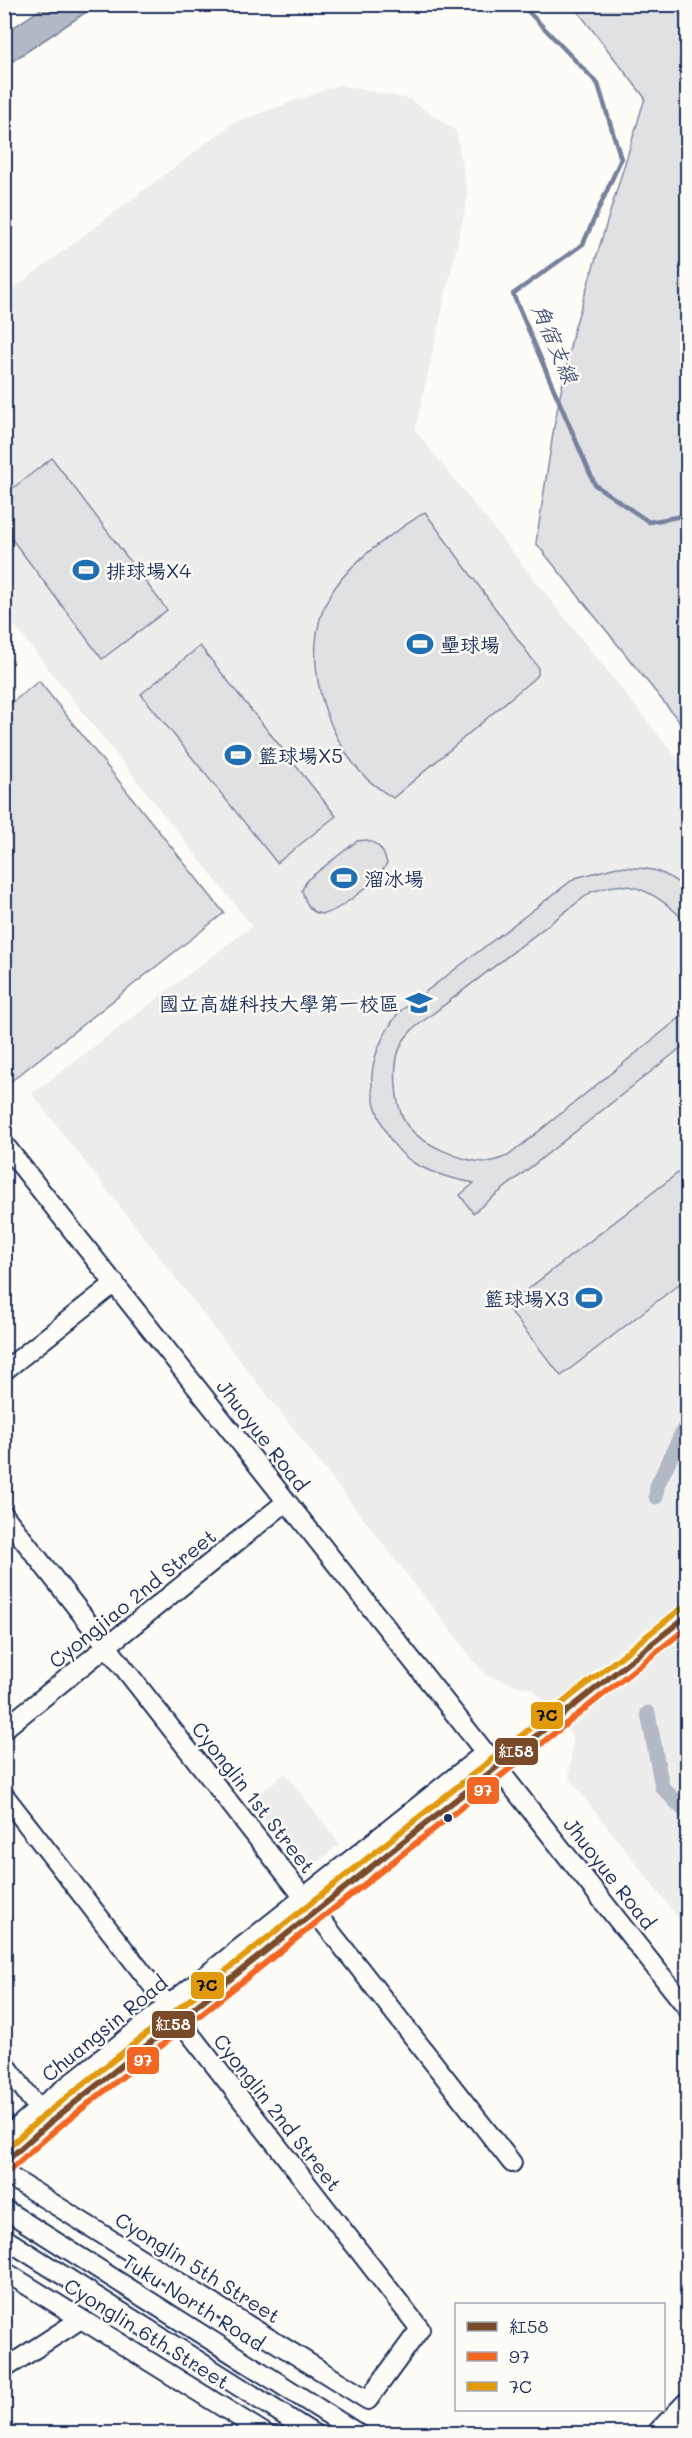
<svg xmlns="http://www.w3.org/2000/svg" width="692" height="2438" viewBox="0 0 692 2438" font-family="Mali,'LXGW WenKai TC',sans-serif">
<rect width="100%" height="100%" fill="#fdfcf7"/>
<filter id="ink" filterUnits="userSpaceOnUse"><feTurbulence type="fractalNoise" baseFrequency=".0167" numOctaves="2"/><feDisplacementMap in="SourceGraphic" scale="12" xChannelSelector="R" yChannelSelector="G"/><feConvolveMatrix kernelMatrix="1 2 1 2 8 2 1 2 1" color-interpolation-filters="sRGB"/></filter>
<g filter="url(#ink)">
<path fill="#edeeec" d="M339,85l70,14 47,32 12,65 -53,234 272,341v1158l-118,-151 4,-40 -39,-48 -48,-14 -454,-582 220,-168 -247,-312v-319l228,-172z
M285,1773l55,71 -35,28 -56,-70z"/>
<path fill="#e0e1e3" stroke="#7e88a0" stroke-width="1.5" d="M573,5h114v726l-151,-188 19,-122 18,-88 72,-235z
M52,458l115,152 -65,49 -97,-129v-36z
M425,512l113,155v8l-145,123c-10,-7 -22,-14 -29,-22 -40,-42 -64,-122 -37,-175 19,-39 63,-65 98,-89z
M200,646l136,170 -59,47 -136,-169z
M39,681l185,232 -219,173v-378z
M367,840c13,5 16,10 20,23 -8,16 -20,24 -33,34 -22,17 -43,30 -52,-7l5,-10 50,-39z
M617,867c32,1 45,1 70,23v34c-16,-19 -46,-42 -72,-38 -8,1 -16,4 -24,6l-178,137c-4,5 -9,9 -11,15 -11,18 -7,64 5,81 14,19 56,37 79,37 7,0 15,-4 22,-6l179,-144v31l-214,170 -13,-18 14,-12c-20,-4 -38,-8 -57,-18 -15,-9 -26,-22 -33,-37 -22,-43 -13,-78 15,-116l176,-134z
M687,1166v112l-126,98 -55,-70z"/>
<path fill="#b3b8c5" stroke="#76819c" stroke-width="1.5" d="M47,5h50l-92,61v-33z"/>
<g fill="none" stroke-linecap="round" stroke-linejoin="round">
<path stroke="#76819c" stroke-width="4.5" d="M521,4l77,80 23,75 -38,85 -70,50 82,191 54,37 39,-7"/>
<path stroke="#b3b8c5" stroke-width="15" d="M656,1497l1,-11 31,-66
M648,1713l14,74 26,27"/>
<g stroke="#1b2f5e" stroke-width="22">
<path id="minor" d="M4,1144l684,865
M4,1371l111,-88
M4,1515l508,648
M4,1729l282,-227
M4,1795l416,534 -52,71 -364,-227
M4,2062l40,55
M4,2139l34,-30 448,-357
M4,2163l44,-39 449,-358
M4,2209l355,225
M4,2238l310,196
M4,2271l262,163
M4,2369l77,-50"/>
</g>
<g stroke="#1b2f5e" stroke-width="30">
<path id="highway" d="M661,2434l27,-28"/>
</g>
<use href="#minor" stroke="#fdfcf7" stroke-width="18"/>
<use href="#highway" stroke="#fdfcf7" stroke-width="26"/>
<g stroke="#fdfcf7" stroke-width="10">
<path id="bus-1" d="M4,2163l44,-39 640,-509"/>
</g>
<g stroke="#fdfcf7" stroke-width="10">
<path id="bus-2" d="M10,2170l44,-39 634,-504"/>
</g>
<g stroke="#fdfcf7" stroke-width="10">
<path id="bus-3" d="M4,2151l38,-34 640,-509"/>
</g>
<use href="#bus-1" stroke="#7a4b2a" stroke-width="6"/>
<use href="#bus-2" stroke="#f26522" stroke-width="6"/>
<use href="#bus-3" stroke="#e19a09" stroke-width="6"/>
</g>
</g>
<defs>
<g id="stadium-bare" transform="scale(2.07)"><path d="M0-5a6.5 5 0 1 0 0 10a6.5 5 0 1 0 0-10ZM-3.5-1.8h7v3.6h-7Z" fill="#1f6fb2" stroke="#fdfcf7" stroke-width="2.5" paint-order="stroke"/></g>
<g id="university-bare" transform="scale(2.07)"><path d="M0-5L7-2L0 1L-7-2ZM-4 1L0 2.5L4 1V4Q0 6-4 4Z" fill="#1f6fb2" stroke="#fdfcf7" stroke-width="2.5" paint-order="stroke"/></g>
</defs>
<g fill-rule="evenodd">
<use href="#stadium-bare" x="86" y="570"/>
<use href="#stadium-bare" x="420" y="644"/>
<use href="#stadium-bare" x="238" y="755"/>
<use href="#stadium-bare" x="344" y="878"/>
<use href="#university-bare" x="419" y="1003"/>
<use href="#stadium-bare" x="589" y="1298"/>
</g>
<circle fill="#1b2f5e" stroke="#fdfcf7" stroke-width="2" cx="448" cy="1818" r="5"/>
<g text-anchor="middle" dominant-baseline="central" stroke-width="5" stroke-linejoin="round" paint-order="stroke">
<g font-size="20" fill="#1b2f5e" stroke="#fdfcf7" text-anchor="start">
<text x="106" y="570">排球場X4</text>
<text x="440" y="644">壘球場</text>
<text x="258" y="755">籃球場X5</text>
<text x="364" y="878">溜冰場</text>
<text x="399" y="1003" text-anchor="end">國立高雄科技大學第一校區</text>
<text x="569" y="1298" text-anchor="end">籃球場X3</text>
</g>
<g font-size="20" fill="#1b2f5e" stroke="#fdfcf7">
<text transform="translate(263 1435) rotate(52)">Jhuoyue Road</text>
<text transform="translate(132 1598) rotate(-39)">Cyongjiao 2nd Street</text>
<text transform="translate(254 1797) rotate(52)">Cyonglin 1st Street</text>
<text transform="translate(610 1873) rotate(52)">Jhuoyue Road</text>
<text transform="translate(104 2028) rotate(-39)">Chuangsin Road</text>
<text transform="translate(278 2112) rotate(52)">Cyonglin 2nd Street</text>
<text transform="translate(198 2267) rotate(32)">Cyonglin 5th Street</text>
<text transform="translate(194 2302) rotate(32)">Tuku North Road</text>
<text transform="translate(147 2333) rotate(32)">Cyonglin 6th Street</text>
</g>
<g font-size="21" font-style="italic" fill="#49587d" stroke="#fdfcf7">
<text transform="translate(556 343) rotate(67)">角宿支線</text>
</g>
</g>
<g stroke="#fdfcf7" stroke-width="2">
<rect x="530" y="1701" width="34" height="29" rx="6" fill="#e19a09"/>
<rect x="494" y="1737" width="45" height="29" rx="6" fill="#7a4b2a"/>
<rect x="466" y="1776" width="34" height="29" rx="6" fill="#f26522"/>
<rect x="190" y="1971" width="35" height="29" rx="6" fill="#e19a09"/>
<rect x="151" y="2010" width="45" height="29" rx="6" fill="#7a4b2a"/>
<rect x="126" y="2046" width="34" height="29" rx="6" fill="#f26522"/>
</g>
<g font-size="16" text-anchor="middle" font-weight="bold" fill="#fff">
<text x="516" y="1757">紅58</text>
<text x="483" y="1796">97</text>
<text x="173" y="2030">紅58</text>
<text x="143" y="2066">97</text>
</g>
<g font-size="16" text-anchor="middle" font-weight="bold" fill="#111">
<text x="547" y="1721">7C</text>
<text x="207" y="1991">7C</text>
</g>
<rect width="692" height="2438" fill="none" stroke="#fdfcf7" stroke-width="24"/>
<rect x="12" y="12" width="668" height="2414" fill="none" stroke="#1b2f5e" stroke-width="2" filter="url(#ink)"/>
<rect x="455" y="2303" width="210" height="108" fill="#fdfcf7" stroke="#a3aaba" stroke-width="1.5"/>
<rect x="467" y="2322" width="30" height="9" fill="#7a4b2a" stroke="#a3aaba" stroke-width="1.5"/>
<text x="509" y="2333" font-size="18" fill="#1b2f5e">紅58</text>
<rect x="467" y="2352" width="30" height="9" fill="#f26522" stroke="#a3aaba" stroke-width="1.5"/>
<text x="509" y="2363" font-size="18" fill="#1b2f5e">97</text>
<rect x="467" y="2382" width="30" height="9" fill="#e19a09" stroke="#a3aaba" stroke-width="1.5"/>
<text x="509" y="2393" font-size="18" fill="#1b2f5e">7C</text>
</svg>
